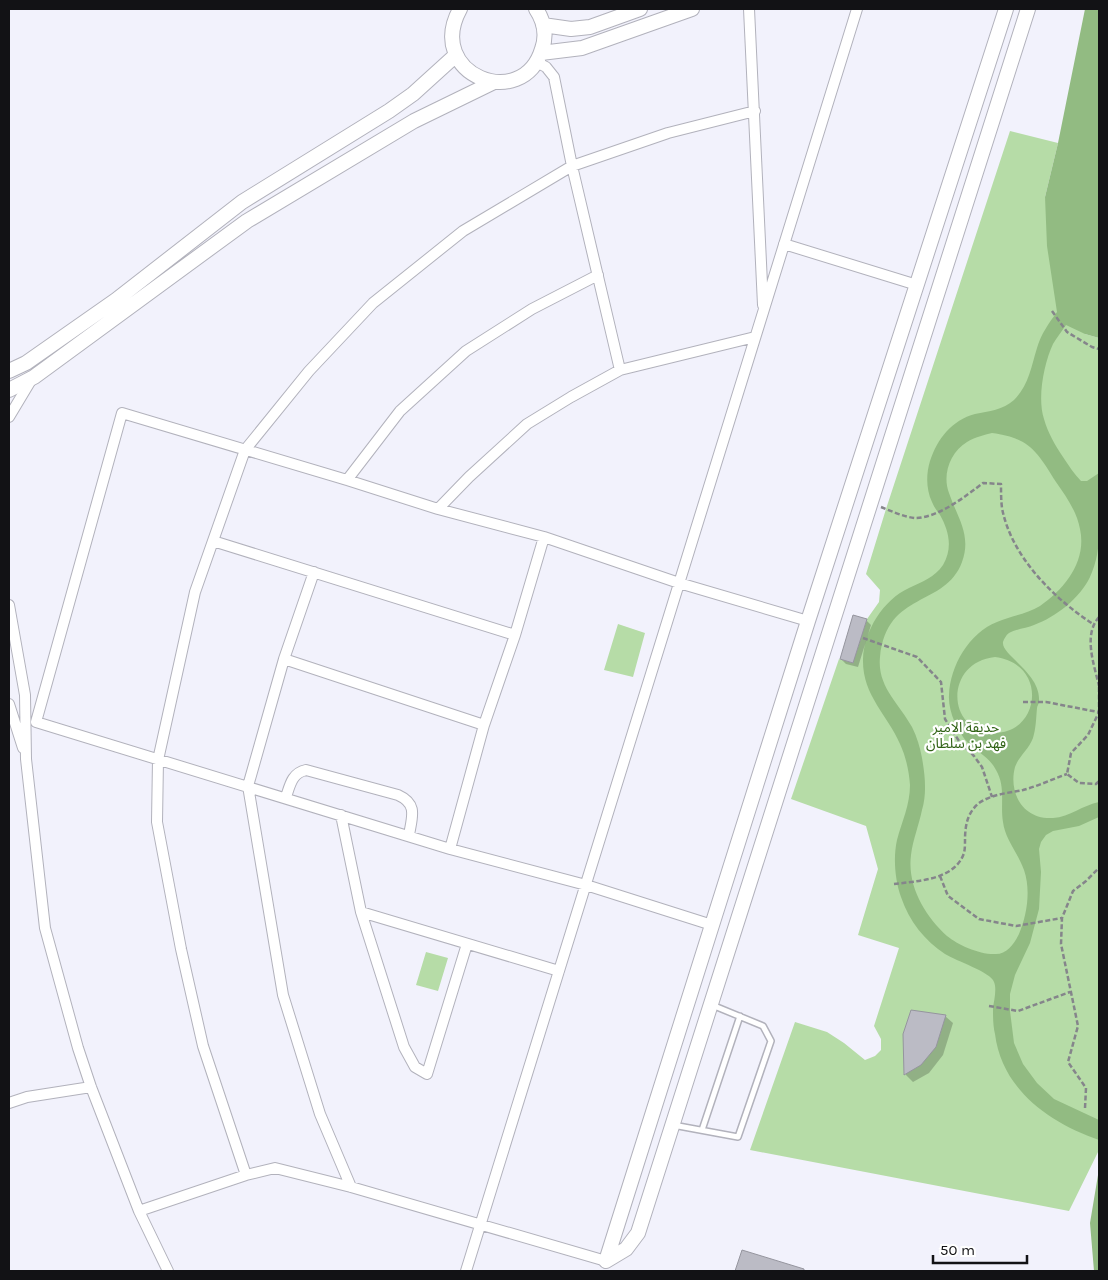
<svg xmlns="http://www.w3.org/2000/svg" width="1108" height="1280" viewBox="0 0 1108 1280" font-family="Karla,'Noto Sans Arabic',sans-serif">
<rect width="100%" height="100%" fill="#f2f2fc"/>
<path fill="#b6dca7" d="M1010,131l48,12 -13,54 40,137 14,4v812l-30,61 -319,-61 45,-128 32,10 17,11 21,17 10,-4 6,-6v-11l-7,-13 25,-78 -41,-13 20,-66 -12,-43 -75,-27 48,-140 14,4 14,-44 12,-17 1,-12 -14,-16 20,-65z
M618,624l27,9 -12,44 -29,-7z
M426,952l22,6 -10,33 -22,-6z"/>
<path fill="#92bb82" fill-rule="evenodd" d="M1085,9h14v329l-14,-4 -19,-9c-4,6 -9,12 -13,19 -9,19 -16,54 -9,75 4,14 11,26 19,38 6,9 11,17 18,24h6l12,-8c0,12 -1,25 -1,37 2,24 2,45 -8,67 -10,21 -34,40 -56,48 -7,3 -18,4 -25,8 -3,2 -5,6 -6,9 -2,13 38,31 36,59 0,3 -2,5 -2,7 -1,11 -1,20 -4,30 -4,11 -14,18 -18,29 -7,27 9,53 38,51 17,-1 30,-13 46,-16v15l-20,9 -26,5 -7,4 -5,7 -2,7 2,23 -2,37 -9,34 -15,32 -5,19v17l4,32 9,21 14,19 17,16 45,21v20c-49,-17 -97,-50 -104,-106 -2,-8 -2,-17 -2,-26 1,-8 4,-19 1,-26 -3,-10 -38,-21 -49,-28 -20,-13 -36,-33 -44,-57 -6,-17 -8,-39 -4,-57 5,-19 13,-35 13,-55 -1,-14 -4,-28 -10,-41 -13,-30 -38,-49 -37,-85 1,-28 20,-59 46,-71 13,-6 26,-11 34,-23 10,-17 6,-34 -3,-50 -3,-4 -6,-8 -8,-13 -6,-13 -6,-28 -2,-41 7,-22 22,-41 45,-47 14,-3 28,-4 39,-14 15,-15 17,-33 23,-52 4,-14 12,-25 20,-36l-10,-66 -2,-49 13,-54zM992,433c38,5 45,19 64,49 10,14 21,30 24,47 7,32 -15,60 -40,77 -13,8 -29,10 -43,16 -28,11 -47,44 -48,73 -1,16 8,36 19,48 10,9 22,15 28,27 10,17 4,34 7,52 2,17 15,31 21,48 7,20 3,45 -5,64 -5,10 -12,20 -23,20 -16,1 -38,-9 -49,-18 -22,-20 -40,-50 -36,-81 2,-16 8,-30 11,-45 5,-17 3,-35 0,-52 -2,-11 -5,-21 -10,-31 -13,-24 -35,-40 -32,-70 7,-67 65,-49 82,-95 10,-27 -5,-45 -13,-69 -7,-18 1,-41 18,-51 8,-5 17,-7 25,-9zM995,657c54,7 45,77 -1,76 -49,-2 -49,-71 1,-76z
M1099,1169v102h-5l-4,-48z"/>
<path fill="#0003" d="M866,620l5,5 -13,42 -12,-3 -5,-5z
M945,1016l8,7 -10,32 -14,18 -16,9 -7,-7 -2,-41z
M743,1251l65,20h-71z"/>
<path fill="#bbbbc5" stroke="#95959e" d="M853,615l14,4 -14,44 -13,-4z
M911,1010l35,5 -10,32 -15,18 -17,10 -1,-41z
M742,1250l62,19v2h-69z"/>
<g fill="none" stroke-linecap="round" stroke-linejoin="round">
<g stroke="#b2b2bc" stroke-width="8">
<path id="service" d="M673,1125l65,12 33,-96 -8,-15 -51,-21
M702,1130l38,-114"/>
</g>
<g stroke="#b2b2bc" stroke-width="12">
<path id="minor" d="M749,9l14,296
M536,62l10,5 8,10 18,89 48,204
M784,244l133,41
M9,417l24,-40
M347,480l53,-69 66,-60 66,-42 66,-34
M438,509l31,-32 58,-53 44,-27 49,-27 135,-33
M213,541l302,94
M314,572l-30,87 200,66
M9,605l16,90 1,64 19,169 33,120 13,39 48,124 29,60
M284,659l-36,127 35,209 37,119 31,73
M9,704l14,44
M286,797c4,-12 6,-24 20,-27l92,25c20,9 14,22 11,40
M341,815l20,97 43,135 11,20 12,7 40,-130
M450,849l34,-124 31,-90 29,-98
M361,912l198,59
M712,925l-126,-40 -136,-36 -414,-127 86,-309 225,67 91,29 106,28 135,46 129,38
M9,1103l18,-6 64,-10
M246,1175l-43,-129 -22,-97 -24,-127 1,-62 37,-168 50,-142 64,-79 64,-68 90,-72 109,-65 96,-33 87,-22
M139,1211l107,-36 29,-7 76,19 255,74
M466,1271l391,-1262"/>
</g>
<g stroke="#b2b2bc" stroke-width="16">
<path id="tertiary" d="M460,9c-36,66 63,104 82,40 5,-14 2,-28 -6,-40
M543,25l28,4 19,-2 50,-18
M541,53l41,-5 110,-39
M9,371l17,-8 90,-63 126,-98 147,-91 24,-17 43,-39
M9,390l25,-13 213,-156 167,-100 80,-39
M606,1261l20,-12 12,-16 390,-1224
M606,1261l202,-640 198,-612"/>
</g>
<path stroke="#85858b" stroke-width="2.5" stroke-dasharray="5 2.5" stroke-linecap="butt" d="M1052,311l15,21 25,15 7,2
M881,507c10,4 23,10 34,11 23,0 51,-22 68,-35l18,1c0,8 0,16 1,24 9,48 51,90 91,116
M1099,617c-16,18 -5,47 0,69
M863,638l54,19 24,25 4,37 14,22 15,15 8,11 10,30
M1099,687v25l-11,23 -17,18 -4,21 12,9 17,1 3,-3
M1023,702h23l52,10
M940,876l8,20 31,23 37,7 46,-8
M894,884c24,-3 61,-4 70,-31 1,-4 1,-9 1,-12 0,-15 2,-28 14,-38 13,-9 30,-10 44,-13 15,-4 30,-11 44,-16
M989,1006l29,5 52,-19
M1085,1108l1,-20 -18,-26 10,-36 -17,-82 1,-26 11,-27 13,-10 13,-13"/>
<use href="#service" stroke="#fff" stroke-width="5"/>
<use href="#minor" stroke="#fff" stroke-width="10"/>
<use href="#tertiary" stroke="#fff" stroke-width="14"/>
</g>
<g text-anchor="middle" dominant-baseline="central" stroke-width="4.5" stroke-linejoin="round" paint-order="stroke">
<g font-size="14" fill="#316316" stroke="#fff">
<text x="966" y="727">حديقة الامير<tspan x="966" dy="16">فهد بن سلطان</tspan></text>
</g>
</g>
<rect width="1108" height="1280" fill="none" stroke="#121215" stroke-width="20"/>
<path d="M933 1255v8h94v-8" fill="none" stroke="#121215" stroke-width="2.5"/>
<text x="940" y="1255" font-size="15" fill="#121215" stroke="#ffffff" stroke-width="4" paint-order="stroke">50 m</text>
</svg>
